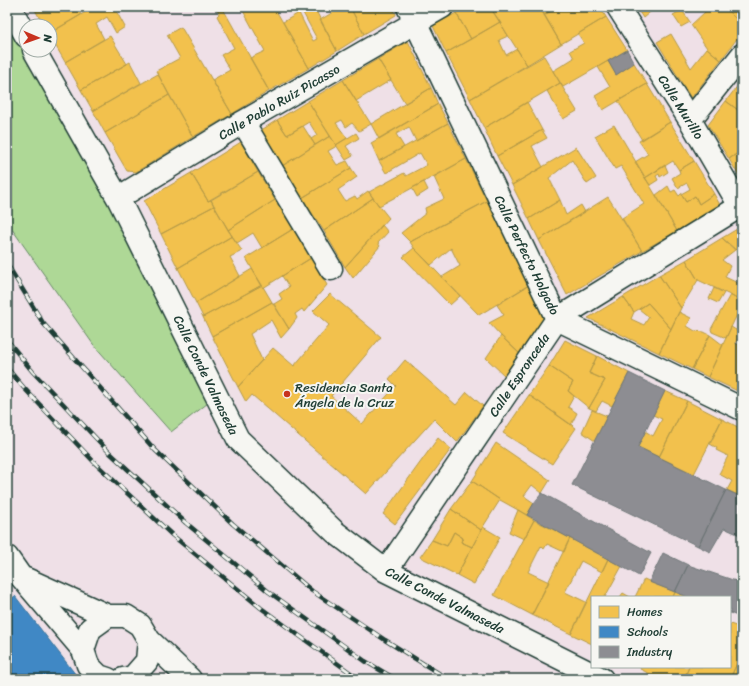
<svg xmlns="http://www.w3.org/2000/svg" width="749" height="686" viewBox="0 0 749 686" font-family="Sriracha,sans-serif">
<rect width="100%" height="100%" fill="#efe0e7"/>
<filter id="ink" filterUnits="userSpaceOnUse"><feTurbulence type="fractalNoise" baseFrequency=".025" numOctaves="2"/><feDisplacementMap in="SourceGraphic" scale="8" xChannelSelector="R" yChannelSelector="G"/><feConvolveMatrix kernelMatrix="1 2 1 2 8 2 1 2 1" color-interpolation-filters="sRGB"/></filter>
<g filter="url(#ink)">
<path fill="#aed896" stroke="#668a65" d="M7,7l210,389 -46,36 -78,-88 -86,-122z"/>
<path fill="#f2c14e" stroke="#b39946" d="M36,7h41l4,8 -31,18v-7h-6l-10,-18z
M94,7h20l11,20 -9,6 -9,-16 -11,7 8,15 -39,23 -15,-26v-3z
M220,7h2l47,84 -37,23 -20,-34 18,-10 -9,-15 13,-7 -17,-32 2,-2 -2,-5z
M241,7h33l35,61 -40,23 -19,-33 15,-7z
M303,7h11l23,44 -28,17 -26,-46 16,-9 14,28 4,-2 -15,-28 2,-2z
M342,7h8l14,27 -27,17 -17,-31z
M350,7h43l3,8 -32,19z
M466,7h24l10,15 -29,17 -15,-26z
M490,7h50l21,37 -34,21z
M540,7h18l-14,8z
M558,7h42l6,10 -45,27 -17,-29z
M636,7h20l-13,11z
M703,7h21l18,18v7l-21,28 -14,-12 -16,-23 15,-14z
M724,7h18v18z
M682,10l8,12 -9,5 -8,-12z
M456,13l15,26 -25,14 -13,-27z
M606,17l21,33 -64,37 -10,-16 21,-13 -4,-7 14,-8 -6,-9z
M500,22l8,14 -9,4 7,15 11,-6 10,16 -57,34 -24,-46z
M181,27l51,87 -39,23 -37,-66 24,-13 -13,-23z
M671,34l20,34 16,-20 14,12 -30,38 -34,-56z
M110,36l17,28 -46,26 -16,-28z
M408,41l23,47 -26,15 -27,-44z
M544,56l16,27 -76,45 -14,-29z
M378,59l13,21 -35,21 -13,-21z
M608,61l8,14 18,-12 13,21 -44,26 -8,-14 15,-9 -12,-20z
M130,62l11,21 -48,28 -12,-21z
M158,74l11,21 -64,38 -12,-22z
M343,80l28,44 -12,7 -7,-8 -6,4 -4,-7 -6,3 11,15 -11,7 -28,-44z
M742,80v33l-16,-12z
M560,83l17,28 -14,8 -16,-28z
M647,84l23,38 -28,18 -24,-39z
M431,88l7,16 -59,35 -8,-15z
M169,95l24,42 -57,35 -9,-1 -22,-38z
M308,101l22,35 -15,9 -4,-6 6,-4 -8,-13 -22,13 -10,-15z
M726,101l16,12v37l-13,9 -21,-34z
M527,102l15,28 -45,26 -13,-28z
M438,104l10,19 -32,18 -7,-14 -13,7 8,13 -25,14 -8,-18z
M277,120l10,15 16,-9 12,19 -33,21 -22,-35z
M670,122l24,39 -15,9 -6,-9 -28,17 -10,-16 13,-8 -9,-13z
M448,123l18,36 -87,47 -10,-14 35,-19 2,3 21,-11 -7,-12 -34,20 -7,-12z
M614,125l63,106 -35,20 -20,-33 22,-14 -23,-38 -6,3 -20,-33z
M542,130l5,8 -15,8 11,21 -31,18 -15,-29z
M356,133l3,5 -13,8 7,10 -7,4 -10,-15z
M330,136l7,10 -9,5 9,14 10,-4 4,7 -49,30 -20,-32z
M241,142l17,30 -50,29 -17,-28z
M576,147l20,31 -9,6 -15,-24 -23,18 11,22 -31,19 -17,-34z
M742,150v31l-13,-22z
M466,159l21,42 -77,41 -9,-9 25,-20 -1,-5 19,-9 -10,-22z
M694,161l20,33 -15,10 -4,-8 -9,6 -5,-8 9,-5 -3,-6 -9,5 -6,-10 8,-5 -1,-3z
M665,165l3,7 -8,5 -1,-3 -3,2 2,4 -8,5 -5,-7z
M351,168l6,9 -19,13 7,11 10,-5 2,3 11,-8 5,7 -49,33 -22,-33z
M258,172l17,28 -47,30 -17,-30z
M191,173l17,28 3,-1 3,6 -53,28 -17,-33z
M424,182l4,8 -11,7 -5,-9z
M668,186l3,6 4,-2 4,6 2,-2 5,8 9,-6 4,8 15,-10 6,11 -43,26 -21,-36z
M608,197l34,54 -75,44 -28,-55z
M373,198l16,20 -44,49 -21,-36z
M275,200l18,29 -31,19 -9,-15 -16,10 -9,-13z
M560,200l6,15 15,-10 4,7 -46,28 -10,-21z
M487,201l42,84 -50,30 -37,-38 18,-11 -9,-18 -20,17 -17,-17 -4,-6z
M214,206l18,30 -54,32 -17,-34z
M382,225l6,7 -10,11 2,3 -27,32 -8,-11z
M742,226l-1,13 1,16 -20,-17z
M293,229l18,29 -48,30 -17,-30z
M232,236l10,15 -12,6 10,19 -44,27 -18,-35z
M722,238l13,12 -13,10 8,6 -5,11 17,8v17l-12,-7 -32,-15 -12,-20z
M414,248l46,48 -10,9 -47,-48z
M311,258l16,27 -23,27 -2,-3 -7,5 2,4 -8,11 -15,-25 8,-5 -3,-5 10,-7 -7,-11z
M686,260l12,20 -17,28 -22,-33z
M252,269l10,16 -59,32 -7,-14z
M659,275l22,33 -10,21 -23,-26 -9,6 -5,3 -11,-15z
M262,285l10,17 -60,34 -9,-19z
M529,285l17,36 -25,34 -20,-19 -12,-13 15,-8 -7,-10z
M714,288l10,5 -6,10 -9,-4z
M330,294l51,43 -50,59 31,28 34,-38 -7,-7 16,-19 51,45 11,-13 16,14 -26,36 -23,-23 -68,75 -114,-99 -6,7 -8,-15 35,-39 21,18 35,-41 -16,-14z
M730,295l12,7v2l-16,34 -14,-6 -1,-3z
M623,297l11,15 -3,7 13,6 5,-8 -10,-8 9,-6 23,26 -12,24 -71,-35z
M272,302l17,27 -8,9 -10,-18 -21,14 12,26 -24,27 -26,-51z
M679,312l12,6 -4,8 8,5 9,1 6,3 -18,34 -33,-16z
M731,327l10,6 -6,10 7,4v46l-34,-16z
M710,335l13,10 -15,32 -16,-8z
M501,336l20,19 -16,21 -19,-18z
M565,340l32,16 -8,17 16,7 -16,28 -21,-17 5,-9 -24,-16z
M597,356l32,17 -17,33 -10,-5 -6,10 -7,-3 16,-28 -16,-7z
M549,366l24,16 -5,9 6,5 -6,11 9,6 -6,12 -42,-30z
M665,391l22,10 -28,56 -21,-10 7,-16 8,5 9,-17 -9,-4z
M529,395l47,33 -24,36 -49,-31z
M687,401l35,18 -28,55 -35,-17z
M592,410l15,6 -12,25 -13,-9z
M722,419l20,10v68l-15,-7 5,-9 -13,-7 9,-18 -12,-6 1,-2 -7,-4z
M438,438l13,11 -56,75 -12,-10z
M496,443l54,37 -8,13 -10,-8 -8,11 10,7 -7,12 -27,-15 -28,-19z
M472,481l28,19 -19,30 -30,-21z
M451,509l30,21 -9,17 -11,-5 2,-4 -9,-6 -7,14 -15,-6z
M518,510l16,10 -10,19 -15,-7z
M534,520l36,18 -6,14 -17,-8 -3,5 -3,-3 -13,26 21,10 -17,33 -38,-20z
M483,527l17,10 -26,47 -17,-9z
M454,532l9,6 -2,4 11,5 -15,28 -37,-18 12,-17 15,6z
M570,538l38,21 -6,13 -21,-11 -16,31 21,10 -15,32 -39,-19z
M608,559l14,7 -17,31h1h-14v47l-21,-10z
M644,579l31,13 -2,5h-38z
M675,592l13,5h-15z
M623,593l7,4h-10z
M730,624l12,4v24l-12,27h-46l5,-12h41z
M742,652v27h-12z
M641,667h48l-5,12h-24l-20,-10z"/>
<path fill="#3f88c5" stroke="#35729a" d="M15,596l61,79 -6,4h-63v-77z"/>
<path fill="#8d8d92" stroke="#6c7576" d="M627,50l7,13 -18,12 -8,-14z
M629,373l36,18 -27,56 88,43 -28,56 -126,-61z
M726,490l16,7v39l-18,-8 -14,24 -12,-6z
M542,493l109,60 -12,23 -112,-61 7,-12z
M663,553l25,12 -13,27 -26,-10z
M688,565l54,18v35l-12,-5v-16h-42l-13,-5z"/>
<g fill="none" stroke-linecap="round" stroke-linejoin="round">
<g stroke="#1f3d34" stroke-width="25">
<path id="minor" d="M10,7l16,29
M408,7l149,312 185,90
M618,7l72,113 50,86 2,1
M34,50l84,148 120,241 97,93 51,39 216,108
M690,120l52,-65
M243,122l88,147
M118,198l125,-76 199,-115
M386,571l171,-252 185,-114"/>
</g>
<g stroke="#1f3d34" stroke-width="25">
<path id="trunk" d="M7,557l14,20 62,73
M26,579l82,37
M149,640l41,39
M108,679l-9,-3 -11,-11 -5,-15 7,-21 18,-13h18l14,9 9,15 -2,21 -14,16 -10,2"/>
</g>
<use href="#minor" stroke="#f6f6f2" stroke-width="22"/>
<use href="#trunk" stroke="#f6f6f2" stroke-width="22"/>
<g stroke="#1f3d34" stroke-width="4.5">
<path id="rail" d="M7,264l36,59 112,127 78,74 79,67 73,49 63,39
M7,340l26,32 76,80 77,71 83,69 96,69 30,18
M7,368l17,20 71,75 77,72 89,73 98,71"/>
</g>
<use href="#rail" stroke="#f6f6f2" stroke-width="3" stroke-dasharray="9" stroke-linecap="butt"/>
</g>
</g>
<circle fill="#c8321e" stroke="#f6f6f2" stroke-width="1.5" cx="287" cy="394" r="4"/>
<g text-anchor="middle" dominant-baseline="central" stroke-width="4" stroke-linejoin="round" paint-order="stroke">
<g font-size="13" fill="#1f3d34" stroke="#f6f6f2">
<text transform="translate(279 102) rotate(-30)">Calle Pablo Ruiz Picasso</text>
<text transform="translate(681 107) rotate(58)">Calle Murillo</text>
<text transform="translate(527 255) rotate(64)">Calle Perfecto Holgado</text>
<text transform="translate(206 375) rotate(64)">Calle Conde Valmaseda</text>
<text transform="translate(519 375) rotate(-56)">Calle Espronceda</text>
<text transform="translate(445 600) rotate(27)">Calle Conde Valmaseda</text>
</g>
<g font-size="13" fill="#1f3d34" stroke="#f6f6f2" text-anchor="start">
<text x="295" y="387">Residencia Santa<tspan x="295" dy="15">Ángela de la Cruz</tspan></text>
</g>
</g>
<rect width="749" height="686" fill="none" stroke="#f6f6f2" stroke-width="24"/>
<rect x="12" y="12" width="725" height="662" fill="none" stroke="#1f3d34" stroke-width="1.5" filter="url(#ink)"/>
<rect x="591" y="596" width="140" height="72" fill="#f6f6f2" stroke="#a0aca6"/>
<rect x="599" y="606" width="20" height="12" fill="#f2c14e" stroke="#a0aca6"/>
<text x="627" y="616" font-size="12" fill="#1f3d34">Homes</text>
<rect x="599" y="626" width="20" height="12" fill="#3f88c5" stroke="#a0aca6"/>
<text x="627" y="636" font-size="12" fill="#1f3d34">Schools</text>
<rect x="599" y="646" width="20" height="12" fill="#8d8d92" stroke="#a0aca6"/>
<text x="627" y="656" font-size="12" fill="#1f3d34">Industry</text>
<g transform="translate(38 38) rotate(92)"><circle r="19" fill="#f6f6f2" stroke="#a0aca6"/>
<path d="M0-3L7 15L0 10L-7 15Z" fill="#c8321e"/>
<text y="-6" font-size="11" font-weight="bold" text-anchor="middle" fill="#1f3d34">N</text>
</g>
</svg>
